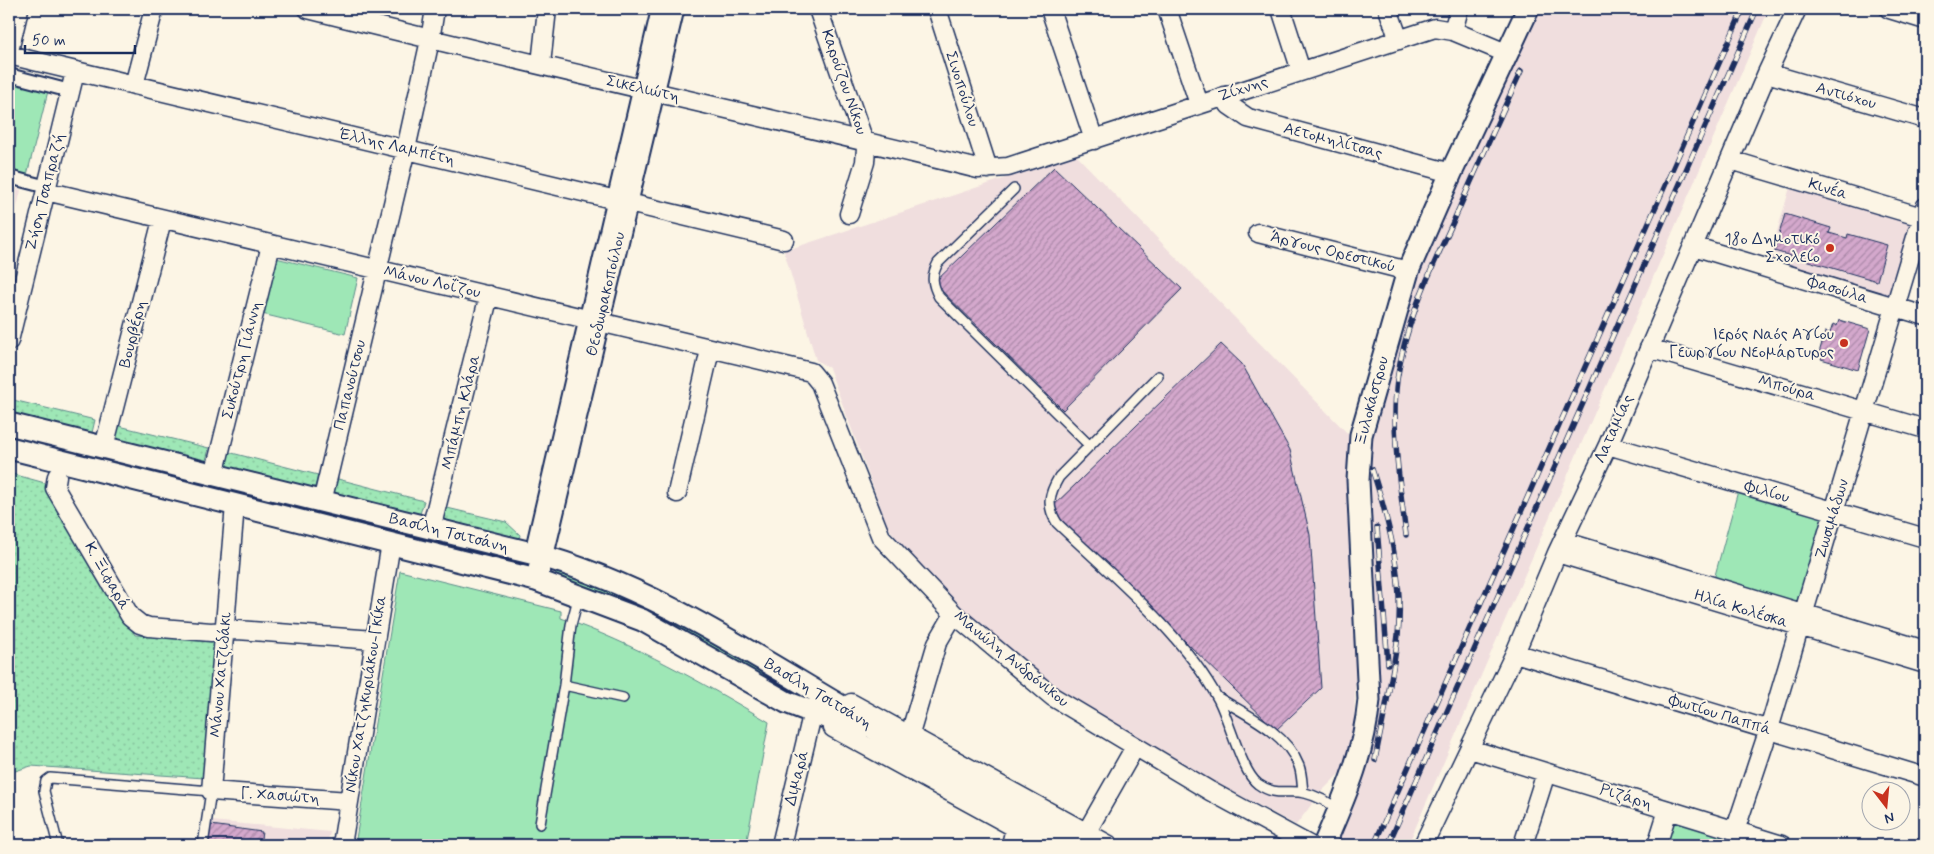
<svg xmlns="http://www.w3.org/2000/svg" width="1934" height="854" viewBox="0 0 1934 854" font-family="Mynerve,sans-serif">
<defs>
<pattern id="grass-dots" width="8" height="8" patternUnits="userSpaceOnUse" patternTransform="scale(1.25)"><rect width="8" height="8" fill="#9ee7b6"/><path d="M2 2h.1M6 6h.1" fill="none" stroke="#88c69f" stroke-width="1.8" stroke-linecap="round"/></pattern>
<pattern id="building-hatch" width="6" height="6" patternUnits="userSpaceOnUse" patternTransform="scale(1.25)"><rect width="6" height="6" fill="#d4a8cc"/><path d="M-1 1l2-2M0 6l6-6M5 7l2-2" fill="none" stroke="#ab89a9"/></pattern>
</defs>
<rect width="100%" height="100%" fill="#fcf5e5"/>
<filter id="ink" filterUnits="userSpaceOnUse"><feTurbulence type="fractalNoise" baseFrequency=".02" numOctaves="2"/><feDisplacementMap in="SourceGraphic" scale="10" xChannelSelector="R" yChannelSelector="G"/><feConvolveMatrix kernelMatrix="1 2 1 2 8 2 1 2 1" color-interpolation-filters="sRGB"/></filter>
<g filter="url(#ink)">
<path fill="#f0dede" d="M1537,9h232l-361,836h-74l31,-80 2,-293 3,-32 43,-159z
M1076,155l276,283 -5,45 9,173 -2,75 -5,23 -8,18 -20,20 -25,33 -168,-88 -60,-36 -123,-97 -57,-77 -59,-159 -13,-8 -32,-109z
M1791,184l125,37 -24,77 -124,-36z
M9,187l12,3 -12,51z
M212,821l118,11 -3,13h-119z"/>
<path fill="url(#grass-dots)" stroke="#5c8b8a" d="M9,399l86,21 -4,17 -82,-21z
M111,424l98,24 -4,17 -97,-25z
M9,432l515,130 -1,3 -84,-19 -430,-106z
M224,451l94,24 -4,16 -94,-23z
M9,473l36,10 90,152 82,6 -13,137 -173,-12 -22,7z
M330,477l94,24 -5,16 -93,-23z
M443,507l63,15 14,13 -2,7 -79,-19z
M556,572l57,17 70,35 92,54 -2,5 -92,-53 -70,-34 -56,-19z"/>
<path fill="#9ee7b6" stroke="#5c8b8a" d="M9,81l39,10 -21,84 -18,-4z
M276,258l82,20 -13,56 -83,-20z
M1738,491l87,23 -28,90 -83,-25z
M400,571l161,40v7c74,26 140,64 208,104l-23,123h-391z
M1675,819l83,26h-91z"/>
<path fill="url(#building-hatch)" stroke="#1b2f5e" d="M1054,167l128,122 -119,121 -129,-127z
M1785,214l46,14 -2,5 18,5 1,-4 39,11 -10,36 -103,-30z
M1839,320l31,9 -12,41 -37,-11 2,-5 -4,-1 6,-21 5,1 3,-9 4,2z
M1221,344l21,20 48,86 20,85 11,153 -45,42 -226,-221z
M211,825l51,7 -2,13h-52z"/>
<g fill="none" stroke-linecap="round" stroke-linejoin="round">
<g stroke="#1b2f5e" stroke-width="12">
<path id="service" d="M1014,189l-76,74c-7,13 -6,21 1,34l151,149
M1158,376l-99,101c-10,17 -13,29 -2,46 54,52 126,110 161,176 11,20 24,74 40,85 18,13 29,5 47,9 13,3 24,10 35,17
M564,685l59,13
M1217,697c30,18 69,35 82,69 3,8 3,18 4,27
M540,824l24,-139 7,-60 8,-30
M58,845l-14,-54 2,-10 4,-3 161,13 -8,54"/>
</g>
<g stroke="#1b2f5e" stroke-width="16">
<path id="pedestrian" d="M9,75l61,16
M9,177l38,10
M531,553l127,-544"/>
</g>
<g stroke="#1b2f5e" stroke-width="21">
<path id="minor" d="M308,9c223,56 447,105 670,160l30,-2 427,-139 18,3 53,22
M818,9l48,138 -1,15 -16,52
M937,9l51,160
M1050,9l44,131
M1167,9l32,95
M1281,9l20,62
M1388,9l11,31
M1889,9l36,11
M1453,31l6,-22
M9,51l10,-42
M9,55l775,185
M541,64l6,-55
M1767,73l158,46
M134,85l20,-76
M1224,96l5,9 19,13 203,55
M1730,160l195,58
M46,191l765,181 9,11 61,154 73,77 99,83 157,94 99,54
M1258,233l150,38
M1693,246l232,70
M9,341l66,-269
M1649,348l276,81
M1608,445l317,93
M104,447l58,-227
M214,475l57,-230
M57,476l-2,12 75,128 10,8 9,3 62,5 26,-2 138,10
M677,493l33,-143
M322,502l84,-353 24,-109 5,-31
M235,505l-24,286 138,10
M431,529l58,-234
M1563,541l362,109
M1557,553l368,111
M1515,653l410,124
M851,703l258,142
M833,728l214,117
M910,734l27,-91 17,-29
M1470,749l312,96
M1735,831l34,-102 156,-522
M1086,833l49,-86
M342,845l49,-302
M781,845l32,-134
M1011,845l4,-17
M1423,845l92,-192 42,-100 51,-108 159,-372 30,-64
M1523,845l23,-72
M1657,845l11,-35"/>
</g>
<g stroke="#1b2f5e" stroke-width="25">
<path id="tertiary" d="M9,424l522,129c117,31 219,100 323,161 22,15 42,32 66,45 54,31 111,56 166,86
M9,448l527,132 106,40 144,82 73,28
M539,570l134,-561
M1324,845c21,-49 40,-91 45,-145l-11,-220 3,-45 47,-164 43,-98 77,-164"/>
</g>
<use href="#service" stroke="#fcf5e5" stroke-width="9"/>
<use href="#pedestrian" stroke="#fcf5e5" stroke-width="12"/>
<use href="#minor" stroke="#fcf5e5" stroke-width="18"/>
<use href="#tertiary" stroke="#fcf5e5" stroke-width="21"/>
<g stroke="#1b2f5e" stroke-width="5.5">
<path id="rail" d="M1372,469c17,52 32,111 26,166 -5,42 -15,83 -23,125
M1377,527l11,137
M1406,535c-6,-50 -15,-104 -9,-155 8,-57 33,-108 57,-160 22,-50 44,-99 67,-149
M1374,845l369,-836
M1388,845l369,-836"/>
</g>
<use href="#rail" stroke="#fcf5e5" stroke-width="4" stroke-dasharray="11" stroke-linecap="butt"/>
</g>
</g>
<g fill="#c8321e" stroke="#fcf5e5" stroke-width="2">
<circle cx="1830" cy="248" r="5"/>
<circle cx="1844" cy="343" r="5"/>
</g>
<g text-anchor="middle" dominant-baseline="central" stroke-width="4" stroke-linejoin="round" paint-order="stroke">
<g font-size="16" fill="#1b2f5e" stroke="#fcf5e5">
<text transform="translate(844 82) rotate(71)">Καρούζου Νίκου</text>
<text transform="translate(643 89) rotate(13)">Σικελιώτη</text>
<text transform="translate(962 89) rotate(72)">Σινοπούλου</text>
<text transform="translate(1243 89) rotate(-18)">Ζίχνης</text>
<text transform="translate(1846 96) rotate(16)">Αντιόχου</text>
<text transform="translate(1333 141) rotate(15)">Αετομηλίτσας</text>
<text transform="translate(397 147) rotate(13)">Έλλης Λαμπέτη</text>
<text transform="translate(1828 189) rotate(17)">Κινέα</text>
<text transform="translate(45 192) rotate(-76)">Ζήση Τσαπραζή</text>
<text transform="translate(1333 252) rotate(14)">Άργους Ορεστικού</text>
<text transform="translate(432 282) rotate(13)">Μάνου Λοΐζου</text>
<text transform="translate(1838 290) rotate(17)">Φασούλα</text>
<text transform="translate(606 294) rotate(-77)">Θεοδωρακοπούλου</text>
<text transform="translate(133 334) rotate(-76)">Βουρβέρη</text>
<text transform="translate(242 360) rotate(-76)">Συκούτρη Γιάννη</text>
<text transform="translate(350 385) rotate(-76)">Παπανούτσου</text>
<text transform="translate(1787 388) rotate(16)">Μπούρα</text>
<text transform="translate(1372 401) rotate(-75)">Ξυλοκάστρου</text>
<text transform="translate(461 412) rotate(-76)">Μπάμπη Κλάρα</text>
<text transform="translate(1614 429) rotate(-66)">Λαταμίας</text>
<text transform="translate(1767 492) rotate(16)">Φιλίου</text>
<text transform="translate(1832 519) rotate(-73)">Ζωσιμάδων</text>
<text transform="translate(449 533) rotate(14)">Βασίλη Τσιτσάνη</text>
<text transform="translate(107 576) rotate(60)">Κ. Ξιφαρά</text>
<text transform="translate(1741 609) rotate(17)">Ηλία Κολέσκα</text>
<text transform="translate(1011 659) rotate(39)">Μανώλη Ανδρόνικου</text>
<text transform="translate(221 675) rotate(-85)">Μάνου Χατζιδάκι</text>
<text transform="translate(366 694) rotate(-81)">Νίκου Χατζηκυριάκου-Γκίκα</text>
<text transform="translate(818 694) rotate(31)">Βασίλη Τσιτσάνη</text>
<text transform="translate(1720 715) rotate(17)">Φωτίου Παππά</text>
<text transform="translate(797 778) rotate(-76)">Διμαρά</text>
<text transform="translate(280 796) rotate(4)">Γ. Χασιώτη</text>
<text transform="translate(1626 797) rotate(17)">Ριζάρη</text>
</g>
<g font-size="16" fill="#1b2f5e" stroke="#fcf5e5" text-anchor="end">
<text x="1820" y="239">18ο Δημοτικό<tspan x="1820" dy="18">Σχολείο</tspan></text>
<text x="1834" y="334">Ιερός Ναός Αγίου<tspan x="1834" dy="18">Γεωργίου Νεομάρτυρος</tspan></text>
</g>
</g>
<rect width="1934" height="854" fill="none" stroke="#fcf5e5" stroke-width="30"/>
<rect x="15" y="15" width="1904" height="824" fill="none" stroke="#1b2f5e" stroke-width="2" filter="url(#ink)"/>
<g transform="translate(1886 806) rotate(164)"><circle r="24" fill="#fcf5e5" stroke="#a2a6af"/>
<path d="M0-4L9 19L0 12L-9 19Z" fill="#c8321e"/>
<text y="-8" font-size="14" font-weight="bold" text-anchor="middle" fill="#1b2f5e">N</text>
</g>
<path d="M25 45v8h110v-8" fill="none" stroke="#1b2f5e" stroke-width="2.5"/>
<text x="32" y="45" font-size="15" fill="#1b2f5e" stroke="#fcf5e5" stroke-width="4" paint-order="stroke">50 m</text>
</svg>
